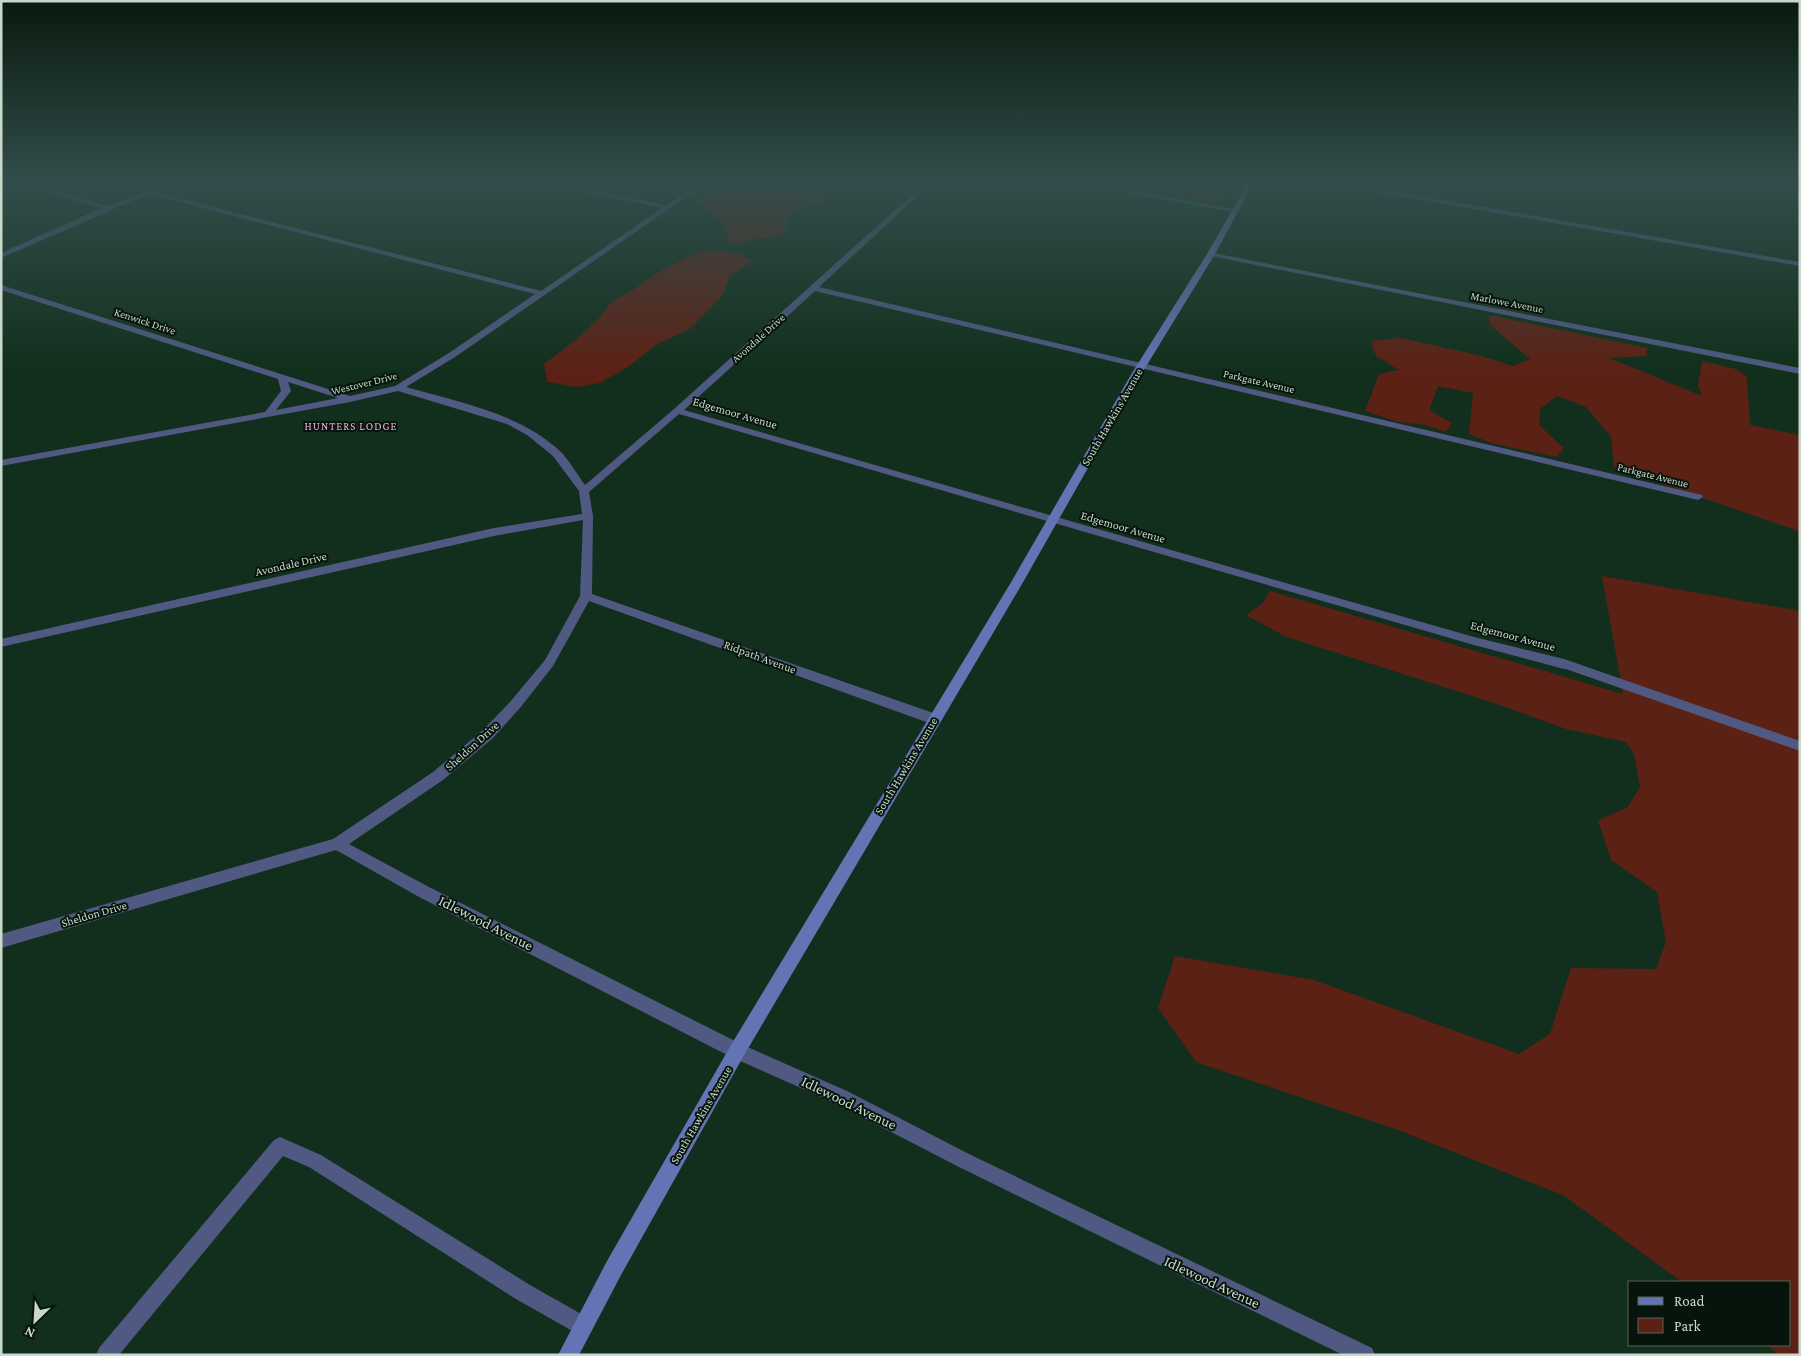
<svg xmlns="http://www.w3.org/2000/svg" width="1801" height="1356" viewBox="0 0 1801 1356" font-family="'Crimson Pro',serif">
<rect width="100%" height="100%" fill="#112f1c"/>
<path fill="#5c2115" d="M777,182h68l-2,3 -19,16 -35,13 -5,20 -54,10c-9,-25 -14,-31 -37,-42l13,-10 55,-3z
M1100,182h139c-11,17 -11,20 -32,19z
M704,251l35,2 14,8 -23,15 -8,20 -31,32 -35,17 -28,22 -28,16 -24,4 -29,-5 -3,-18 33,-25 21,-20 13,-17 22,-12 29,-20 26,-13z
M1489,315l158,33v8l-38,2 93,38 -4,-10 4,-25 34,8 11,8 3,48 50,10v134l-2,-38 -184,-64 -3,-30 -25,-30 -29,-11 -17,13 -1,16 25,23 -7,9 -63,-13 -25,-10 4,-41 -35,-7 -9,24 23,13 -6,9 -20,-7 -28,-3 -33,-11 14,-37 20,-4 -23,-14 -5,-15 30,-3 77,17 35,11 17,-7 -40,-34z
M1602,576l198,35v744h-20l-14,-10h24v-63h-108l-119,-87 -165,-65 -202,-68 -38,-54 17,-52 139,24 205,74 31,-20 21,-66 85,1 10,-27 -9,-50 -46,-32 -13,-40 29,-12 13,-21 -6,-33 -8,-12 -60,-13 -72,-26 -207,-66 -41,-22 17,-12 7,-12 353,103z"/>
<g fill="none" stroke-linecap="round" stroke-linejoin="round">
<path fill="#4f5981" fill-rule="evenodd" d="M1363,182h6l-4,7 -2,1 -4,-2z
M1564,659l236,82v10l-240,-84 -2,-3 2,-3z
M280,1137l41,18 209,130 60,34 3,7 -3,7 -7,3 -7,-3 -60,-34 -207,-132 -26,-11 -164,199h-23l3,-7 175,-208z"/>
<path fill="#4f5981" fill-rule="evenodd" d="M17,182h9l82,24 60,-24h8l-21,10 386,99 121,-83 -116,-24 -3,-2h12l111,23 35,-23h7l-253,175 -49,30c52,15 113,26 154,64 9,9 17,23 25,34l89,-76 252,-227h7l-114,105 883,208 1,2 -5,3 -883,-209 -131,119 790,227 90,22 4,2 2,3 -2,3 -4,2 -90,-24 -795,-231 -90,78 4,24 -1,78 347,121 1,4 -1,4h-10l-340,-122 -36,65 -33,42 -27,30 -50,42 -94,64 80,43 314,158 104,46 124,64 401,193 3,7h-32l-384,-188 -124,-64 -104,-46 -312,-160 -83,-47 -335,98v-14l332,-95 100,-67 50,-42 27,-28 35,-42 35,-64 3,-76 -89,16 -493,111v-8l493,-111 88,-14 -3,-23 -26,-35 -26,-21 -20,-11 -109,-33 -48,11 -349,64v-6l264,-48 16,-21 -3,-12 -277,-89v-5l349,111 45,-10 54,-33 86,-59 -386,-100 -148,64v-5l100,-45zM288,382l50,16 -62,12 15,-19z
M1073,182h13l152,28 -4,2 -158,-28z
M1327,182h13l460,80v4l-470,-82z
M1208,252l592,116v6l-589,-118 -4,-2z"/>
<path fill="#6473b3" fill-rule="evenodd" d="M1248,182h6l-39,72 -73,119 -120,211 -279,473 -122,218 -42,80h-21l49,-94 124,-216 279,-461 122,-211 75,-119z"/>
</g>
<linearGradient id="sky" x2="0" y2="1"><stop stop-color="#091a0f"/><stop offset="0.49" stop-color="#324d4b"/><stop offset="1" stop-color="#324d4b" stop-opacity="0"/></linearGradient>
<rect width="1801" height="372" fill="url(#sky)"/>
<g text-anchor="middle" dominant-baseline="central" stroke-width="4" stroke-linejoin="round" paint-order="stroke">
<g font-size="11" fill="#c8d9cc" stroke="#07140b">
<text transform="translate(1507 302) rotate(11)">Marlowe Avenue</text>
<text transform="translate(145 321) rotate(18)">Kenwick Drive</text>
<text transform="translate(758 338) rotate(-42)">Avondale Drive</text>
<text transform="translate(1259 381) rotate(13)">Parkgate Avenue</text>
<text transform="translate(364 383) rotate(-14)">Westover Drive</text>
<text transform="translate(1653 475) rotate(14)">Parkgate Avenue</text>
</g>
<g font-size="11" letter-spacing="1" fill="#efafe3" stroke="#07140b">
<text x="351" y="426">HUNTERS LODGE</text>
</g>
<g font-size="12" fill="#c8d9cc" stroke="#07140b">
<text transform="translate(735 413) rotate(16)">Edgemoor Avenue</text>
<text transform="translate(1112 417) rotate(-60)">South Hawkins Avenue</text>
<text transform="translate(1123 527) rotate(16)">Edgemoor Avenue</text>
<text transform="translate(291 564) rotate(-13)">Avondale Drive</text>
<text transform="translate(1513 636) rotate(15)">Edgemoor Avenue</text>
<text transform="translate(760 657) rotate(20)">Ridpath Avenue</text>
<text transform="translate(472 746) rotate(-42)">Sheldon Drive</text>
<text transform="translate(906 766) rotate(-59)">South Hawkins Avenue</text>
<text transform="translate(94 914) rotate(-16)">Sheldon Drive</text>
<text transform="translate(701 1115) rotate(-60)">South Hawkins Avenue</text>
</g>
<g font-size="15" fill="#c8d9cc" stroke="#07140b">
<text transform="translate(486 923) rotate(27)">Idlewood Avenue</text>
<text transform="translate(849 1103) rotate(26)">Idlewood Avenue</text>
<text transform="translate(1212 1282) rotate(25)">Idlewood Avenue</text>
</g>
</g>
<rect width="1801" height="1356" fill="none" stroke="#c8d9cc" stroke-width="5"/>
<rect x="1628" y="1281" width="162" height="65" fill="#07140b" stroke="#546358"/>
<rect x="1638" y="1297" width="25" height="8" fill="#6473b3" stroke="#546358"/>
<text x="1674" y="1306" font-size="15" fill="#c8d9cc">Road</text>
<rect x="1638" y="1318" width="25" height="15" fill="#5c2115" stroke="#546358"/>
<text x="1674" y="1331" font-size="15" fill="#c8d9cc">Park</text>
<g transform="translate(35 1321) rotate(205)" stroke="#07140b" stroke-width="4" paint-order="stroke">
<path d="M0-4L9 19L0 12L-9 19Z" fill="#c8d9cc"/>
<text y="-8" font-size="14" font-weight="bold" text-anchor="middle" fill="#c8d9cc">N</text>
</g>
</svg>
